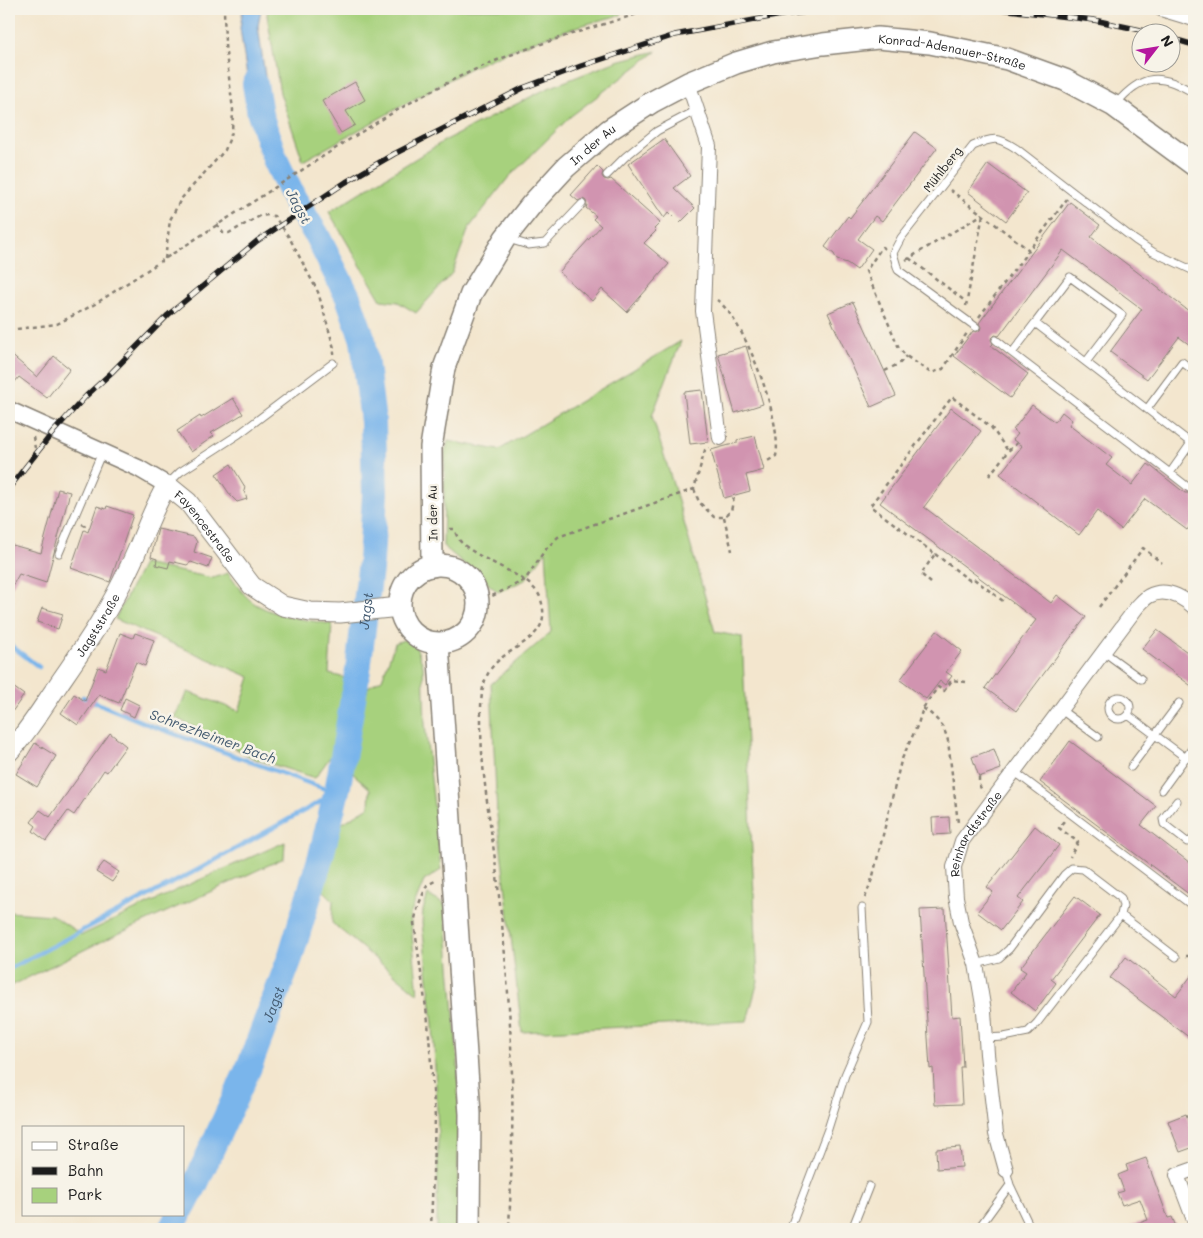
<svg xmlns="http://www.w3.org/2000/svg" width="1203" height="1238" viewBox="0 0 1203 1238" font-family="Mali,sans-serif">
<rect width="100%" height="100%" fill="#f7f3e8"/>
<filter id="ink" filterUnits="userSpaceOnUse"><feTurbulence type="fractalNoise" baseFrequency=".02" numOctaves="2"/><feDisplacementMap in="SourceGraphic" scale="10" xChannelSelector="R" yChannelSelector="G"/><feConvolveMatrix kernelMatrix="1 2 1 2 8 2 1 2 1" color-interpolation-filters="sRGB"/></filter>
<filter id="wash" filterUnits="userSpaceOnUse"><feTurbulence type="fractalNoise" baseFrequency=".0096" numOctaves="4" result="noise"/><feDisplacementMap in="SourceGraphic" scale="20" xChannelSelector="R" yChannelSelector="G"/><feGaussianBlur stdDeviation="1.12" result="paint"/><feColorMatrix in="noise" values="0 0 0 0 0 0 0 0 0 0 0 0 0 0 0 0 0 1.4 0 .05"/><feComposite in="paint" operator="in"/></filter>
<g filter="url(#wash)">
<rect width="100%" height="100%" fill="#f3e6ce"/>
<path fill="#a7d17d" stroke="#62764c" d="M268,9h355l-2,6c-52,12 -103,31 -151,53l-167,93 -23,-68 -13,-78z
M657,51l-86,65 -63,62 -39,50 -17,45 -36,40 -18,-11 -17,-2 -52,-88 115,-71 102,-52 71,-28z
M681,341l-29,75 24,78 39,138 27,5 16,344 -11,40 -225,11 -25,-217 -6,-131 60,-52 -5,-81 -21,29 -27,12 -55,-46 2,-93 3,-12 51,9z
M143,564l70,14 15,-5c8,11 17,25 29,32 22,12 50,15 75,19l-3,50 17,4 -13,75 -18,25 -59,-19 -82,-42 14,-25 51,19 11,-34 -135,-58z
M412,637l11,28 2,59 16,146 -17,11 -14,34 8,79 -86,-71 1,-23 -17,-17 25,-59 28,-17 1,-18 -22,-20 20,-82 14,-8 13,-36z
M285,842l-1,16 -194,89 -81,40v-75l43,3 30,20 97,-46z
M428,895l17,10 13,157v167h-21l1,-99 -5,-105 -11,-102 1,-13z"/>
<path fill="#7ab5eb" stroke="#4b6884" d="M243,9h18l-3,17 12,86 -16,13 -14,-97z"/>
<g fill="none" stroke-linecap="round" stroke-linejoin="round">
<path stroke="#7ab5eb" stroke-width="4.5" d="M9,644l30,23
M83,697l64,27 189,69
M9,969l194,-102 133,-74"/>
<g stroke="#7ab5eb" stroke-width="26">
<path id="s1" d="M184,1206l11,-21 54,-118 41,-109 31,-102 17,-70 20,-116 13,-109 4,-67 -2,-72 -10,-82 -15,-43 -32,-63 -22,-35 -19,-40 -15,-45 -5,-30"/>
<path d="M171,1229l8,-15"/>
</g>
</g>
<g id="blocks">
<path fill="#d194b0" d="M355,82l10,18 -19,11 9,14 -14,8 -19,-32z
M915,132l22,16 -55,73 -7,-5 -17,23 14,10 -15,21 -10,-7 -10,-3 -3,-6 -9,-7 23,-31 2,2z
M664,139l26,37 -16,12 21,20 -15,15 -11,-11 -5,6 -36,-54z
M988,164l39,29 -21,28 -38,-29z
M597,166l6,6 -1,4 2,3 4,1 3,-1 49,44 -6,6 2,2 -12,12 25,21 -42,48 -25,-23 -10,12 -33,-29 42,-46 -8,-7 3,-3 -10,-8 1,-3 -1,-4 -3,-2 -5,2 -7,-6z
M1070,202l30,23 -9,12 103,78v33l-15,-11 -32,42 -37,-27 32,-43 -79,-59 -64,86 -4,-1 -4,4 2,5 -2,2 37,28 -18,24 -56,-42 19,-25 3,1 4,-2 1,-3 -2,-4z
M853,302l43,94 -25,11 -43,-94z
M746,346l17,58 -28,9 -17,-59z
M9,353l28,24 17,-21 16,13 -23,29 -28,-21 -10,12z
M702,390l6,52 -18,2 -6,-52z
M233,398l10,16 -32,19 3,3 -23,16 -14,-21 23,-15 1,2z
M1032,405l23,17 7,-10 10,8 -3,5 43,33 -6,7 26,20 16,-21 37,29h6l3,-5v33l-7,9 -42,-31 -24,31 -24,-19 -18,24 -79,-61 22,-28 -9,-6 5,-6 -5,-4z
M951,408l30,23 -57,76 127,96 6,-8 29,22 -70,94 -31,-23 51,-68 -156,-117z
M755,436l9,34 -18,5 4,16 -26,7 -13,-48 26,-7v-3z
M231,464l14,23 -1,4 3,8 -10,3 -6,-6 -15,-22z
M58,489l12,3 -24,91 -27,-9 -10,18v-48l32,9z
M97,506l9,3 1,-3 26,9 -23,67 -39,-14 13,-38 4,2z
M158,529l36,8 3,5 -3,10 18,6 -4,10 -17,-6 -4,3 -17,-4 -2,7 -12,-3 1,-6 -6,-2z
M42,608l21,6 -5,15 -21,-7z
M1157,630l37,27v31l-52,-39z
M937,631l25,20 -16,21 6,4 -7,9 -5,-4 -14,18 -26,-19z
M120,633l13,5 2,-5 19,7 -9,26 -9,-4 -17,41 -20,-8 -21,30 -17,-12 13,-19 11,7 13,-34 8,3z
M9,684l15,11 -15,21z
M125,698l14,7 -5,12 -14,-7z
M110,733l16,13 -19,26 -3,-2 -30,45 -6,-4 -22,30 -13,-10 3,-5 -5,-4 9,-12 10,7z
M1070,741l86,65 -15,19 53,41v32l-154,-116z
M35,743l21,13 -19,31 -21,-13z
M994,749l7,20 -22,8 -7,-20z
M949,817l1,17 -17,1 -1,-17z
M1035,826l24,19 -41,53 5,4 -22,28 -24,-18 16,-20 -6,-5z
M104,862l15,10 -7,10 -16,-10z
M1075,896l25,19 -49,64 5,4 -21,28 -24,-19 15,-20 -6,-4z
M945,909l7,108 8,-1 3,51h-3l2,37 -27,1 -2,-37 -3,1 -10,-159z
M1126,957l50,39 18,-24v69l-84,-63z
M1186,1114l8,23v10l-14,5 -12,-31z
M960,1147l2,20 -25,2 -1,-20z
M1146,1158l22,60 4,-1 5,12h-50l-1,-2 22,-7 -8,-21 -18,6 -5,-12 7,-2 -6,-16 10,-4 -2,-6z"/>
</g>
</g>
<g filter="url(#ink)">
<use href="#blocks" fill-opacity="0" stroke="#888175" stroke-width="1"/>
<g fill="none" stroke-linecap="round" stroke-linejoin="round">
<g stroke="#888175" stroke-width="9">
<path id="service" d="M1116,104c26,-31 45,-31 78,-11
M607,175l18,-18 32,-26 40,-21
M508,239l20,6 17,-2 37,-39
M1035,323l35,-46 52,38 -36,47
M976,327l-78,-57 -5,-17 8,-15 72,-92c21,-9 24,-10 44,3l118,91 18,12 41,19
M996,340l16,13 158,120 21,-30 -156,-120 -23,30
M1147,409l35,-47 12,9
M1170,473l19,15
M168,484l12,-12 59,-38 94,-71
M59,553l43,-101
M1104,652l37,27
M1108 708a11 11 0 1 1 22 0a11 11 0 1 1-22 0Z
M1061,710l37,27
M1128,715l58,43
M1131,767l48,-64
M1015,772l179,135
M1162,790l32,-44
M1177,801l-14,18 1,5 23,18 4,-1 3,-4
M976,964l23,-6 10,-9 55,-74 8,-7 11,1 38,29 2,8 -2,9
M985,1038l19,-1 24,-5 9,-9 84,-108 55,42
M1006,1170l4,15 21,44
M790,1229l38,-100 17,-54 23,-53 -6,-114
M852,1229l17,-43
M978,1229l32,-44"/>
</g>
<g stroke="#888175" stroke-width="16">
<g id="minor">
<path d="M1161,9l33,10"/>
<path d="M688,83l21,63 -6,165 17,127"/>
<path d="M1194,1169l-17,6 17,45"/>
<path id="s2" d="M1006,1170l-10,-36 -9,-80 -3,-43 -8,-47 -15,-42 -5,-25 -2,-30 8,-26 175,-234c4,-4 8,-9 12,-11 16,-9 33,1 45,11"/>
</g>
</g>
<g stroke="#888175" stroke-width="19">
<path id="tertiary" d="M9,410l129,58 29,17"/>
</g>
<g stroke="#888175" stroke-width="21">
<g id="secondary">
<path id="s3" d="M9,752c19,-20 33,-44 49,-67 26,-38 52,-75 71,-117 14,-28 22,-57 38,-83l21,17 64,84 31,20 27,6 30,1 60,-6"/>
</g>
</g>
<g stroke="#888175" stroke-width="24">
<g id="primary">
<circle cx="439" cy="604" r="39"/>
<path id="s4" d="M432,566l-1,-119 13,-79 27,-74 34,-56 27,-34 34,-37 43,-37 43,-28 36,-19 48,-20 37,-11 50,-8 55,-6 52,5 77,16 58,21 49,26 80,59"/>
<path d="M438,644l32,470 -1,115"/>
</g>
</g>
<path stroke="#888175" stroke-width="2.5" stroke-dasharray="4 4" stroke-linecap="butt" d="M630,9l4,6
M950,190l79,60
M217,224l6,9h6l31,-17 8,-1 6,1 15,21 29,55 16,56v6
M885,249l-3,-2 -16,24 33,77 7,8 25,17 12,-4 24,-36
M909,258l56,43
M165,259l5,-39 11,-21 44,-49 7,-18 1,-22 -8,-65 -1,-36
M906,260l77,-46
M717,300c28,20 66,123 59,156l-10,6
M966,306l17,-92
M979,317l88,-118
M9,330l48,-6 38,-20c63,-41 127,-82 190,-123 56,-36 112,-74 172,-103 63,-31 130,-48 196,-69
M885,371l15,-8 6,-7
M33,437l2,11
M989,476l19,-25 9,-8
M694,489l5,13 15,15h10l7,-6 3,-14
M724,517l8,34
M82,524l8,4
M450,529h4c2,5 4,10 7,13 18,19 70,33 79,55 16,44 -32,46 -50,73 -10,16 -9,34 -9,53 0,58 13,115 18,173 9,81 15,163 13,244 0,30 -2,60 -3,89
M935,554l34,26 5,-1 29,22
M931,583l-10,-9 14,-20 -65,-48 82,-109 39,30 17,24
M478,603l47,-23 20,-30 13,-13 136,-48 11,-39 4,-3
M1099,607l44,-59 19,15
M923,708c13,9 21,17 25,33l10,82
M979,777v8l4,7
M1064,823l-1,-1 -4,6 19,14 -8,15
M865,898l8,-22 28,-115 17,-37 5,-16 15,-21 6,4 8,-11 14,2
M1186,956h8
M431,1229l4,-111 -7,-96 -14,-99 4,-17 9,-21 10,-5"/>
<use href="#service" stroke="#fff" stroke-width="7"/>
<use href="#minor" stroke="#fff" stroke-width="14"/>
<use href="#tertiary" stroke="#fff" stroke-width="16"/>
<use href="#secondary" stroke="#fff" stroke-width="19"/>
<use href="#primary" stroke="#fff" stroke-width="21"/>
<g stroke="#1c1c1c" stroke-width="5.5">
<path id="rail" d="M1000,9l94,11 56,12
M1170,38l24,7
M9,488l45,-57 32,-35 25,-23 57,-58 89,-74 89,-59 48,-28 129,-66 58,-22 94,-31 111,-21 52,-5"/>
</g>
<use href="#rail" stroke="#f7f3e8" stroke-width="4" stroke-dasharray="11" stroke-linecap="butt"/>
</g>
</g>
<g text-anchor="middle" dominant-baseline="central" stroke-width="5" stroke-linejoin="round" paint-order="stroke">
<g font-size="12" fill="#1c1c1c" stroke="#f7f3e8">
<text stroke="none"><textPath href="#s4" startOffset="858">Konrad-Adenauer-Straße</textPath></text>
<text stroke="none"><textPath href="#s4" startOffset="472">In der Au</textPath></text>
<text transform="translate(942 169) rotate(-52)">Mühlberg</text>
<text transform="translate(432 513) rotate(-91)">In der Au</text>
<text stroke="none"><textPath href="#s3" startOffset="368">Fayencestraße</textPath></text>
<text stroke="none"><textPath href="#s3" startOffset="155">Jagststraße</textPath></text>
<text stroke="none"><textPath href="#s2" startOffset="348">Reinhardtstraße</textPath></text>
</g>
<g font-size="14" font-style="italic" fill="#42596f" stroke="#f7f3e8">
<text transform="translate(299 206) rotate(62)">Jagst</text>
<text stroke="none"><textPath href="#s1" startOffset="626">Jagst</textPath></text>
<text transform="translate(213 736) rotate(20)">Schrezheimer Bach</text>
<text stroke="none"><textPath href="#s1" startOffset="221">Jagst</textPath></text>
</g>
</g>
<rect width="1203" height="1238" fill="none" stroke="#f7f3e8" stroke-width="30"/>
<rect x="22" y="1126" width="162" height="90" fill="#f7f3e8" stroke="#9f9d96"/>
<rect x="32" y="1142" width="25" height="8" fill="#ffffff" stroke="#9f9d96"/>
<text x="68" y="1150" font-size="15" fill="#1c1c1c">Straße</text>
<rect x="32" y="1167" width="25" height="8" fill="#1c1c1c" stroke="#9f9d96"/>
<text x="68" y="1176" font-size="15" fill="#1c1c1c">Bahn</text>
<rect x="32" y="1188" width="25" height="15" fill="#a7d17d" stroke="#9f9d96"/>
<text x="68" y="1200" font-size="15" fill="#1c1c1c">Park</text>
<g transform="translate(1156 48) rotate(59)"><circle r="24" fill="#f7f3e8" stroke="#9f9d96"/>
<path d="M0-4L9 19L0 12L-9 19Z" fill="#b5179e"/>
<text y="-8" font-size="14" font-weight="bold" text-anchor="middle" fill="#1c1c1c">N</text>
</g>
</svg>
